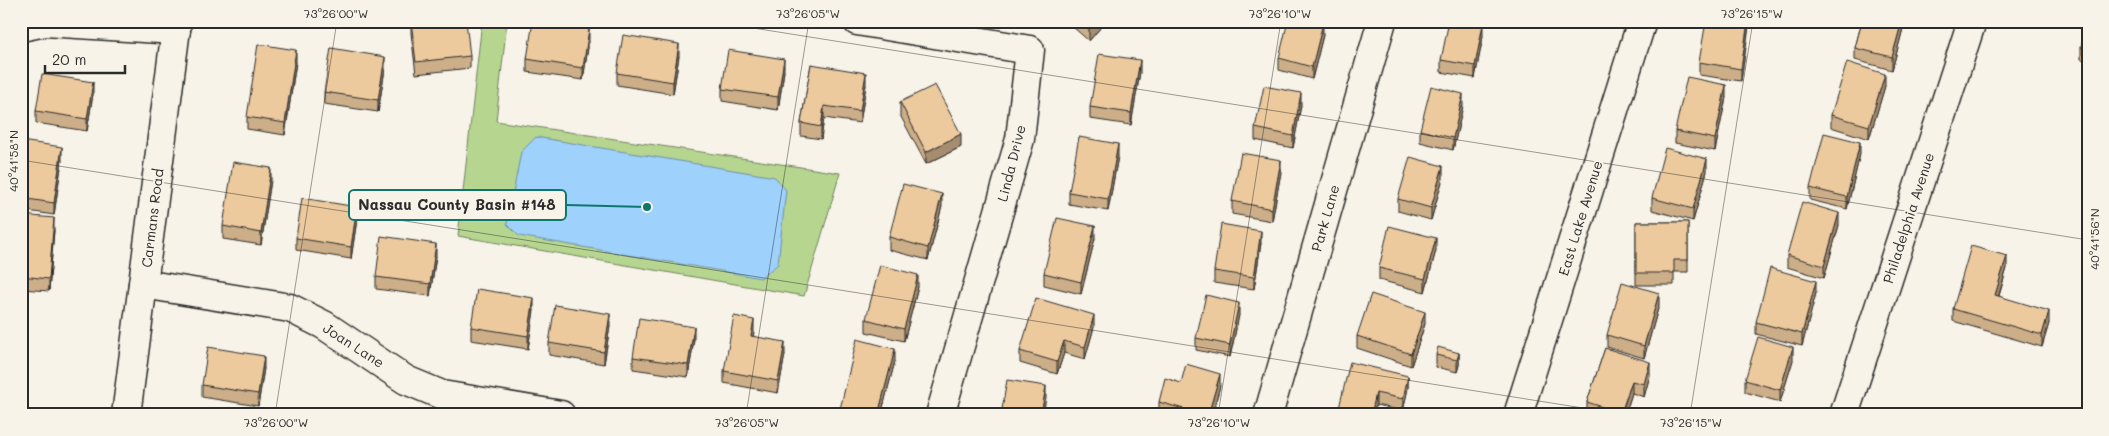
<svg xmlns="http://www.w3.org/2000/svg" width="2109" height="436" viewBox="0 0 2109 436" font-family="Mali,sans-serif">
<rect width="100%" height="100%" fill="#f7f3e8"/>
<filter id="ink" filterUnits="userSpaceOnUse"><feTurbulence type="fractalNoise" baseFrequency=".02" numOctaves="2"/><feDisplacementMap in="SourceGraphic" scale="10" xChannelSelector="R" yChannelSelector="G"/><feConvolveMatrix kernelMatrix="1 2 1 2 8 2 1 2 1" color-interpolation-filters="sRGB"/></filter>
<g filter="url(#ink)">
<path fill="#b6d690" stroke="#70805e" d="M482,21h25l-11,100 344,52 -36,123 -346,-60z"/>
<path fill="#9ed1fb" stroke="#708fa8" d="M536,137l239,40 11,13 -8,74 -17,14 -242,-42 -12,-12 14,-72z"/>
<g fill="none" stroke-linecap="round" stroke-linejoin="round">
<g stroke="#2b2b2b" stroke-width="31">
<path id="street" d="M857,21l173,29 -10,89 -80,276
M21,27l24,-5 131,8
M143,284l147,24 34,17 82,55 36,15 119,20
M1268,415l114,-394
M1518,415l124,-394
M1844,415l128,-394"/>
</g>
<g stroke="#2b2b2b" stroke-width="31">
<path id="secondary" d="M126,415l51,-394"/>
</g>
<use href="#street" stroke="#f7f3e8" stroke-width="28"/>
<use href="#secondary" stroke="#f7f3e8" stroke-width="28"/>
</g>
<path fill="#ccae88" stroke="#2b2b2b" d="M411,21l59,35v12l-54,6 -5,-41z
M1066,21h40l-17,20z
M1749,21v5l-8,55 -42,-6v-13z
M1862,21h43l-13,49 -37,-10v-12z
M2088,21v40l-7,-2v-12z
M1323,35l-11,44 -33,-9v-12z
M1483,36l-8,42 -34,-6v-12z
M589,41l-6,39 -56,-8v-13z
M679,56l-6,38 -56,-9v-12z
M296,62l-11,73 -38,-6v-12z
M811,64l55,21 -6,38 -36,-5 -3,21 -20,-3v-13z
M385,69l-7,43 -54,-8v-12z
M784,71l-6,39 -56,-9v-12z
M1140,72l-9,53 -41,-6v-12z
M1885,86l-16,53 -38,-12v-12z
M93,94l-6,37 -51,-8v-12z
M1726,97l-11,54 -40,-8v-12z
M900,102l61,45 -35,17 -26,-49z
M1301,105l-8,43 -38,-8v-12z
M1463,106l-10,44 -33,-8v-12z
M21,141l41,19 -8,55 -33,-5z
M1860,154l-13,55 -37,-9v-12z
M1118,156l-10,55 -39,-7v-12z
M1707,171l-14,50 -41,-11v-12z
M1281,172l-9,49 -40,-7v-13z
M1443,178l-12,42 -33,-9v-12z
M271,180l-10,65 -38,-6v-13z
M942,206l-14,54 -39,-10v-13z
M21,215l33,15 -5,61 -28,-2z
M357,219l-6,40 -55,-9v-12z
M1636,222h52v50h-14v13h-38z
M1839,225l-15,53 -37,-11v-12z
M1095,238l-14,56 -37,-9v-12z
M1261,243l-7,46 -40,-6v-12z
M1436,250l-11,42 -46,-12v-12z
M436,256l-6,40 -54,-7v-12z
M2007,268l-8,28 50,27 -7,24 -89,-26v-12z
M918,287l-14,54 -38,-9v-13z
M1816,293l-14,53 -46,-12v-12z
M1659,305l-15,53 -37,-11v-12z
M534,310l-6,39 -57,-9v-13z
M1239,315l-9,42 -34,-7v-12z
M1425,324l-14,42 -54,-18v-12z
M610,326l-6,38 -55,-9v-12z
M1094,327l-9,32 -21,-6 -7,21 -37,-11v-12z
M754,332l-1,4 32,18 -7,39 -54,-10v-12z
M694,339l-6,38 -55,-8v-12z
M1605,348l45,27 -6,22 -12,-4 -7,22 -38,-1v-12z
M1459,353v12l-2,7 -21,-5v-12z
M1793,360l-13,42 -35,-10v-12z
M895,361l-14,54h-41v-6z
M264,368l-6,38 -56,-9v-12z
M1408,376v12l-5,23 -27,-6 -2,10h-35v-7z
M1181,383l39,3 -8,29h-49l-4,-1v-12z"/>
<path fill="#a68d6f" stroke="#2b2b2b" d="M1095,21h11l-17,20v-12z
M1748,21h1v5l-8,55v-12z
M1902,21h3l-13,49v-13z
M1323,23v12l-11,44v-12z
M1483,24v12l-8,42v-12z
M589,29v12l-6,39v-12z
M679,44v12l-6,38v-12z
M296,50v12l-11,73v-12z
M385,57v12l-7,43v-12z
M784,59v12l-6,39v-13z
M1140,60v12l-9,53v-12z
M866,73v12l-6,38v-12z
M1885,74v12l-16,53v-13z
M93,82v12l-6,37v-12z
M1726,85v12l-11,54v-12z
M1301,93v12l-8,43v-12z
M1463,94v12l-10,44v-12z
M824,106v12l-3,21v-12z
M961,134v13l-35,17v-12z
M1860,142v12l-13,55v-12z
M1118,144v12l-10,55v-12z
M62,147v13l-8,55v-12z
M1707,159v12l-14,50v-12z
M1281,160v12l-9,49v-12z
M1443,166v12l-12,42v-12z
M271,168v12l-10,65v-12z
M942,194v12l-14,54v-12z
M357,207v12l-6,40v-12z
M1839,213v12l-15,53v-12z
M54,218v12l-5,61v-12z
M1095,226v12l-14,56v-12z
M1261,231v12l-7,46v-12z
M1436,238v12l-11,42v-13z
M436,244v12l-6,40v-12z
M2007,256v12l-12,39v-12z
M918,275v12l-14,54v-12z
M1816,281v12l-14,53v-12z
M1659,293v12l-15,53v-12z
M534,298v12l-6,39v-13z
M1239,303v12l-9,42v-12z
M2049,311v12l-7,24v-12z
M1425,312v12l-14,42v-12z
M610,314v12l-6,38v-12z
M1094,315v12l-9,32v-12z
M754,320v12l-3,16v-12z
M694,327v12l-6,38v-12z
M1064,341v12l-7,21v-12z
M785,342v12l-7,39v-12z
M1793,347v13l-13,42v-12z
M895,349v12l-14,54h-3z
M1459,353v12l-2,7v-12z
M264,356v12l-6,38v-12z
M1650,362v13l-6,22v-13z
M1220,374v12l-8,29h-4z
M1408,376v12l-5,23v-12z
M1632,381v12l-7,22h-4z
M1046,386v12l-3,17h-2z
M1376,393v12l-2,10h-3z"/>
<path fill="#edca9e" stroke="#2b2b2b" d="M411,21h55l4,35 -54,6z
M533,21h7l49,8 -6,39 -56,-9z
M1080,21h15l-6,8z
M1288,21h29l6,2 -11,44 -33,-9z
M1449,21h21l13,3 -8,42 -34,-6z
M1706,21h42l-7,48 -42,-7z
M1862,21h40l-10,36 -37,-9z
M2087,21h1v28l-7,-2z
M623,35l56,9 -6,38 -56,-9z
M258,44l38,6 -11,73 -38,-6z
M331,48l54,9 -7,43 -54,-8z
M728,50l56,9 -6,38 -56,-8z
M1099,54l41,6 -9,53 -41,-6z
M1847,62l38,12 -16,52 -38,-11z
M811,64l55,9 -6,38 -36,-5 -3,21 -20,-4z
M42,74l51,8 -6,37 -51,-8z
M1687,77l39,8 -11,54 -40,-8z
M935,85l26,49 -35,18 -26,-50z
M1264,86l37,7 -8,43 -38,-8z
M1431,86l32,8 -10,44 -33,-8z
M1824,133l36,9 -13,55 -37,-9z
M1079,137l39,7 -10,55 -39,-7z
M21,141l41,6 -8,56 -33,-5z
M1665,148l42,11 -14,50 -41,-11z
M1241,153l40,7 -9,49 -40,-8z
M1410,157l33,9 -12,42 -33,-9z
M233,162l38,6 -10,65 -38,-7z
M903,184l39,10 -14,54 -39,-11z
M302,198l55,9 -6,40 -55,-9z
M1802,202l37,11 -15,53 -37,-11z
M21,215l33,3 -5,61 -28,-3z
M1057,218l38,8 -14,56 -37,-9z
M1636,222h52v38h-14v13h-38z
M1221,224l40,7 -7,46 -40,-6z
M1389,226l47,12 -11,41 -46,-11z
M381,236l55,8 -6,40 -54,-7z
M1971,246l36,10 -12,39 54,16 -7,24 -89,-26z
M880,265l38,10 -14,54 -38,-10z
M1770,268l46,13 -14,53 -46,-12z
M1622,282l37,11 -15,53 -37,-11z
M477,289l57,9 -6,38 -57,-9z
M1371,294l54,18 -14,42 -54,-18z
M1206,295l33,8 -9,42 -34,-7z
M1036,298l58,17 -9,32 -21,-6 -7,21 -37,-11z
M555,305l55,9 -6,38 -55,-9z
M734,316l20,4 -3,16 34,6 -7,39 -54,-10z
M639,318l55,9 -6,38 -55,-8z
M1758,337l35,10 -13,43 -35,-10z
M857,339l38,10 -17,66h-16l-22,-6z
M208,347l56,9 -6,38 -56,-9z
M1438,347l21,6 -2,7 -21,-5z
M1605,348l45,14 -6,22 -12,-3 -11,32 -34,-11z
M1350,362l58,14 -5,23 -27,-6 -5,22h-5l-27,-7z
M1186,364l34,10 -12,41h-3l-46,-13 6,-24 16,5z
M1007,380l39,6 -5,29h-40z
M1735,408l24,7h-26z"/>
</g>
<path fill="none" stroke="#2b2b2b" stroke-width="1" stroke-opacity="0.45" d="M709,21l1379,219M21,160l1606,255M21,408l40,7M275,415l62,-394M746,415l63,-394M1218,415l63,-394M1690,415l63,-394"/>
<g text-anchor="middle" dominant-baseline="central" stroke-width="4" stroke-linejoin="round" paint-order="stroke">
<g font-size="14" fill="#2b2b2b" stroke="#f7f3e8">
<text transform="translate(1011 163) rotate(-76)">Linda Drive</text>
<text transform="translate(152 218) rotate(-83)">Carmans Road</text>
<text transform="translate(1325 218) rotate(-74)">Park Lane</text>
<text transform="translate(1580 218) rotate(-73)">East Lake Avenue</text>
<text transform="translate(1908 218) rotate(-72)">Philadelphia Avenue</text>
<text transform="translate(354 345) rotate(33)">Joan Lane</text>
</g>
</g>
<path fill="none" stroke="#0f766e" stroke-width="2" d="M647 207L566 205"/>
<circle fill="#0f766e" stroke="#f7f3e8" stroke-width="2" cx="647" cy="207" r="5"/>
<rect fill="#f7f3e8" stroke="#0f766e" stroke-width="2" x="349" y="190" width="217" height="30" rx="5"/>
<g font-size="15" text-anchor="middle" font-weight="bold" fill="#2b2b2b">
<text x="457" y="210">Nassau County Basin #148</text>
</g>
<rect width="2109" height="436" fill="none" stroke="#f7f3e8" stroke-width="55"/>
<path d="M45 65v8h80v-8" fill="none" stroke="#2b2b2b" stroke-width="2.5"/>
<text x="52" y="65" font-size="15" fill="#2b2b2b" stroke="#f7f3e8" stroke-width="4" paint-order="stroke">20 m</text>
<rect x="28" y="28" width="2054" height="380" fill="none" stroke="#2b2b2b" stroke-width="2"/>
<g font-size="12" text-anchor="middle" fill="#2b2b2b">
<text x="336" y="18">73°26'00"W</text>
<text x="808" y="18">73°26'05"W</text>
<text x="1280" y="18">73°26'10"W</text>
<text x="1752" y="18">73°26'15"W</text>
<text transform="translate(14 161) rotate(-90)" y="4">40°41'58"N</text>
<text transform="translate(2095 239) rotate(-90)" y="4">40°41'56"N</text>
<text x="276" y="427">73°26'00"W</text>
<text x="747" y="427">73°26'05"W</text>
<text x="1219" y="427">73°26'10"W</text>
<text x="1691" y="427">73°26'15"W</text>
</g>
</svg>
